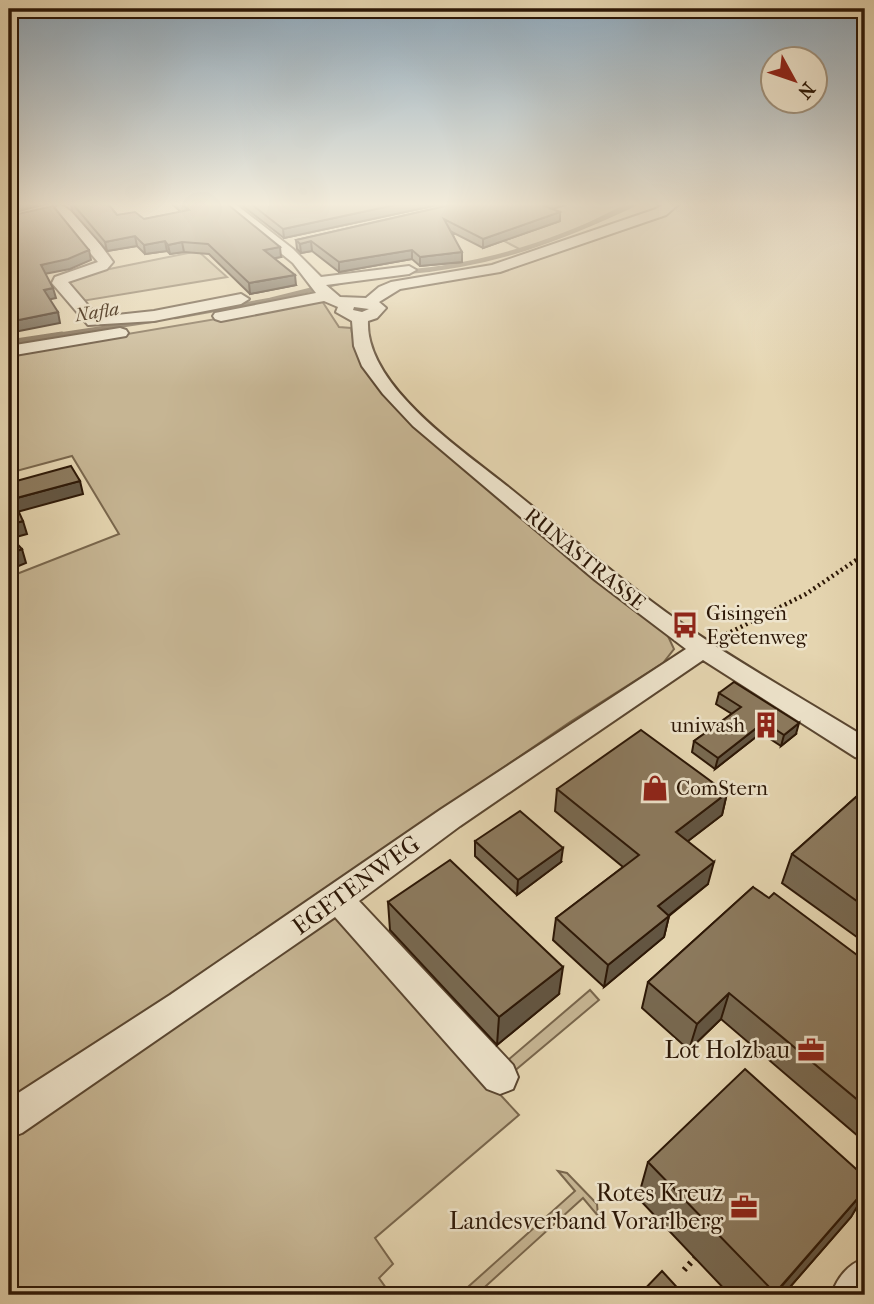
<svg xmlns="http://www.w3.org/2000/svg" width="874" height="1304" viewBox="0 0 874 1304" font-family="'IM FELL French Canon',serif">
<rect width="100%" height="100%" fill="#e5d5b0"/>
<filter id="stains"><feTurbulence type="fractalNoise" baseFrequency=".00286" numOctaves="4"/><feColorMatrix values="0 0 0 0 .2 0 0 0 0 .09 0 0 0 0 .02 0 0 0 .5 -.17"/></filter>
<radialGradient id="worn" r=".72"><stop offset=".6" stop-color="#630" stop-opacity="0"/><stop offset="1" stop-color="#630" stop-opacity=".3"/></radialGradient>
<path fill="#c6b593" stroke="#79664c" stroke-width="2" d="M565,203h65l-52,26 -57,21 -39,-21z
M198,251l29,26 -145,24 -13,-18 11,-8z
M322,301l17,26 12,1 4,22 12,22 45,51 132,114 123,97 7,15 -11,14 -93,59 -139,95 -253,181 -169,108v-529l110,-43 -47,-78 -63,17v-119z
M335,916l184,199 -144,123 18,26 -14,14 12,17h-382v-162l184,-118z
M590,990l9,10 -87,73 -4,-13z
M558,1171l9,2 30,31 1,12 -15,-18 -107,97h-17l116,-104z"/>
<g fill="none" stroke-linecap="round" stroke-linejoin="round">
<path stroke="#756249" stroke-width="4.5" d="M406,272c86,-7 153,-32 231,-69
M175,317l95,-17 72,-18
M51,336l106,-16"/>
<path stroke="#756249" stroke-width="5" d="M9,342l53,-8"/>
<g stroke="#5a4630" stroke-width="4">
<path id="minor" d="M219,203h15l59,46 28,28 88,-11 7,4 -7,4 -83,11 14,12 26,1 13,-11 12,-5 101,-17 164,-56 9,-6h15l-14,12 -166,57 -100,17 -21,13 7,6 -9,10 -9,3c-3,66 98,131 144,169 57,46 112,93 172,135 58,40 121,75 181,112v23l-10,-3 -152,-97 -243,166 -101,75 154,164 5,12 -5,12 -13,5 -13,-5 -152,-172 -313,216 -13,5v-39l161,-104 270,-185 246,-161 -91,-69 -182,-154 -30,-32 -21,-28 -8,-20 -2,-25 -16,-9 2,-5 -14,-6 -103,20 -6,-2 -2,-3 2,-3 101,-20 -23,-30zM354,307l15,2 -7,3 -9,-2z
M60,205c18,6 42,42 53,57l-6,7 -39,13 30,35 56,-6 87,-17 8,5 -8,5 -87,17 -66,4 -36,-42 3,-6 43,-15 -45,-53z
M120,328l6,2 2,3 -2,3 -117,20v-10z
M865,1258v37h-34c7,-18 16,-30 34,-37z"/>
</g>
<path stroke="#2c1706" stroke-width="4.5" stroke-dasharray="2 3.5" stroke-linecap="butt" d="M721,637l85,-43 59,-40"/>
<path stroke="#2c1706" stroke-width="6" stroke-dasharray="2.5 5" stroke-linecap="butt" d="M684,1270l11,-12"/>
<use href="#minor" fill="#eee4cc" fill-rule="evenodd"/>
</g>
<path fill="#786951" stroke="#2c1706" stroke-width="2" d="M71,203h36l10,12 27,4 37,-7 -10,-9h55l55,54 -7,1 22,27 -46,9 -41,-40 -25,-2 -14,2 -3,-3 -22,3 -8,-8 -30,5 -35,-40z
M239,203h208l-163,35z
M459,203h107v2l-15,4 9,3v9l-77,27 -31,-16 10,30 -42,4 -8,-7 -73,13 -27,-21 -11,2 -4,-4 -1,-9z
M719,693l77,41 -15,12 -20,-13 -46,36 -23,-17 2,-11 38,-27 -16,-10z
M557,789l170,4 -5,22 -34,26 20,43 -39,32 -5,21 -60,50 -51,-47 3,-22 67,-51 -68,-56z
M865,789v147l-4,4 -79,-57 10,-29z
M475,841l86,21 -44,33 -42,-39z
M753,887l112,219v36l-144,-123 -32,31 -47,-42 6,-26z
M388,902l171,92 -62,51 -107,-115z
M648,1162l217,15v16l-14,24 -68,78h-53l-92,-97z"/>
<path fill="#625542" stroke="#2c1706" stroke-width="2" d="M13,203h36l-40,11v-9z
M404,203h43l-163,35 -1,-9z
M537,203h29v2l-30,8z
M560,212v9l-77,27v-9z
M135,236l2,10 -30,5 -2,-9z
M165,241l2,10 -22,3 -1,-9z
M311,241l1,10 -11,2 -1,-9z
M182,242l2,10 -14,2 -2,-9z
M280,247l1,10 -16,3 -1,-10z
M89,250l2,10 -21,9 -26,5 -3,-9z
M412,250v9l-73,13v-10z
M462,252v10l-42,4v-9z
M295,275l1,10 -46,9 -1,-11z
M53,288l3,10 -9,2 -3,-10z
M58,312l2,11 -51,10v-11z
M80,481l3,13 -66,18 -4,-13z
M23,521l4,13 -18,5v-14z
M22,549l4,14 -17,7v-16z
M764,722l-3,11 -46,36 3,-11z
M799,723l-3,11 -15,12 3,-11z
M727,793l-5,22 -51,39 5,-22z
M563,848l-2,14 -44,33 1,-15z
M714,862l-6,22 -55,44 5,-22z
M669,916l-5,21 -60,50 4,-22z
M563,967l-4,27 -62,51 2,-28z
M729,993l-8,26 -32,31 8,-26z
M865,1190v3l-14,24 -68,78h-9z"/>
<path fill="#8c7a5e" stroke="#2c1706" stroke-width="2" d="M72,203h35l10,12 18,-3 9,7 45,-9 -8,-7h45l54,44 -16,3 31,25 -46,8 -41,-39 -26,-2 -14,3 -3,-4 -21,4 -9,-9 -30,6z
M250,203h154l-121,26z
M459,203h78l23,9 -77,27 -39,-20 18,33 -42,5 -8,-7 -73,12 -28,-21 -11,3 -4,-4z
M53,206l36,44 -21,9 -27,6 12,23 -9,2 14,22 -49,10v-106z
M71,466l9,15 -67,18 10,22 -14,4v-42z
M9,535l13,14 -13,5z
M734,682l65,41 -15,12 -20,-13 -46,36 -24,-17 47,-34 -22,-14z
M641,730l86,63 -51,39 38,30 -56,44 11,10 -61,49 -52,-47 83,-63 -82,-66z
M865,789v118l-73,-53z
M520,811l43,37 -45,32 -43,-39z
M450,860l113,107 -64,50 -111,-115z
M753,887l16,11 5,-5 91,68v145l-136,-113 -32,31 -49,-42z
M745,1069l120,108v13l-90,103 -127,-131z
M662,1271l22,24h-45z"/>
<linearGradient id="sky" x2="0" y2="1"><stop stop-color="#8da7ba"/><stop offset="0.53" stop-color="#f3ecdb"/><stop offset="1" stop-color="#f3ecdb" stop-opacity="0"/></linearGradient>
<rect width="874" height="386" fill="url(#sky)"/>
<defs>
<g id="bus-bare" transform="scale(2.1)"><path d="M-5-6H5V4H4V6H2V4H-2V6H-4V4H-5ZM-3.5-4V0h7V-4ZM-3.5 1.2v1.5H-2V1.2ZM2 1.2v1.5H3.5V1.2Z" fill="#8f2418" stroke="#eee4cc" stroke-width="2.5" paint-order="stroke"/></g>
<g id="building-bare" transform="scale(2.1)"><path d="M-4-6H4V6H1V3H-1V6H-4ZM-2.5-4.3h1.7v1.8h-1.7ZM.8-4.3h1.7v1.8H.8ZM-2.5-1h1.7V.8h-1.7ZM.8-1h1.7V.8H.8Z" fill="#8f2418" stroke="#eee4cc" stroke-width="2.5" paint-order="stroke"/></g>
<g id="shop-bare" transform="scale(2.1)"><path d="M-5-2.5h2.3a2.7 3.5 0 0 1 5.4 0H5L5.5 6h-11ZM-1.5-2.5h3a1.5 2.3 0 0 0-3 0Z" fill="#8f2418" stroke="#eee4cc" stroke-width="2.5" paint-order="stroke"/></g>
<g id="office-bare" transform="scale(2.1)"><path d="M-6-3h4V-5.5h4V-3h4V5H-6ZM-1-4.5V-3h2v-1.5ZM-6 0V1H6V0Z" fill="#8f2418" stroke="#eee4cc" stroke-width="2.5" paint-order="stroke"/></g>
</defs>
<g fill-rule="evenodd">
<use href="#bus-bare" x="685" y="625"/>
<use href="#building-bare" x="766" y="725"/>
<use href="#shop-bare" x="655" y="788"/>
<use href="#office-bare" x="811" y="1050"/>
<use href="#office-bare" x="744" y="1207"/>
</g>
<g text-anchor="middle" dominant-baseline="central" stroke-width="5" stroke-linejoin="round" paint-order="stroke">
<g font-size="19" font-style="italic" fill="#5d4933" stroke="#eee4cc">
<text transform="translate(97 312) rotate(-9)">Nafla</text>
</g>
<g font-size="21" fill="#2c1706" stroke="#eee4cc">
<text transform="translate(585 559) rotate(39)">RUNASTRASSE</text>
</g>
<g font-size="21" fill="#2c1706" stroke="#eee4cc" text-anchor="start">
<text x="706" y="613">Gisingen<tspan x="706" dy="24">Egetenweg</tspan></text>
<text x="745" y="725" text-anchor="end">uniwash</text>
<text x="676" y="788">ComStern</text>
</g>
<g font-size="24" fill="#2c1706" stroke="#eee4cc">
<text transform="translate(356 885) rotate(-36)">EGETENWEG</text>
</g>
<g font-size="24" fill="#2c1706" stroke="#eee4cc" text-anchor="end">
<text x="790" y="1050">Lot Holzbau</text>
<text x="723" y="1193">Rotes Kreuz<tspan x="723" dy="28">Landesverband Vorarlberg</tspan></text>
</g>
</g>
<rect width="874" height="1304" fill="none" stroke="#e5d5b0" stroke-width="35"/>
<rect x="10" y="10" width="853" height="1283" fill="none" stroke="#2c1706" stroke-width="3.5"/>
<rect x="18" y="18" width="839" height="1269" fill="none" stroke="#2c1706" stroke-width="2"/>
<g transform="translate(794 80) rotate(130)"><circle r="33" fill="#eee4cc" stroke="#a0927d" stroke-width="2"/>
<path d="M0-5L12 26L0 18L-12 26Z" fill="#8f2418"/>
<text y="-10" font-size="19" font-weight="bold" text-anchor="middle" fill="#2c1706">N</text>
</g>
<rect width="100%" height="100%" filter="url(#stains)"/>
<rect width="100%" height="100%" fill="url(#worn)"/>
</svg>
